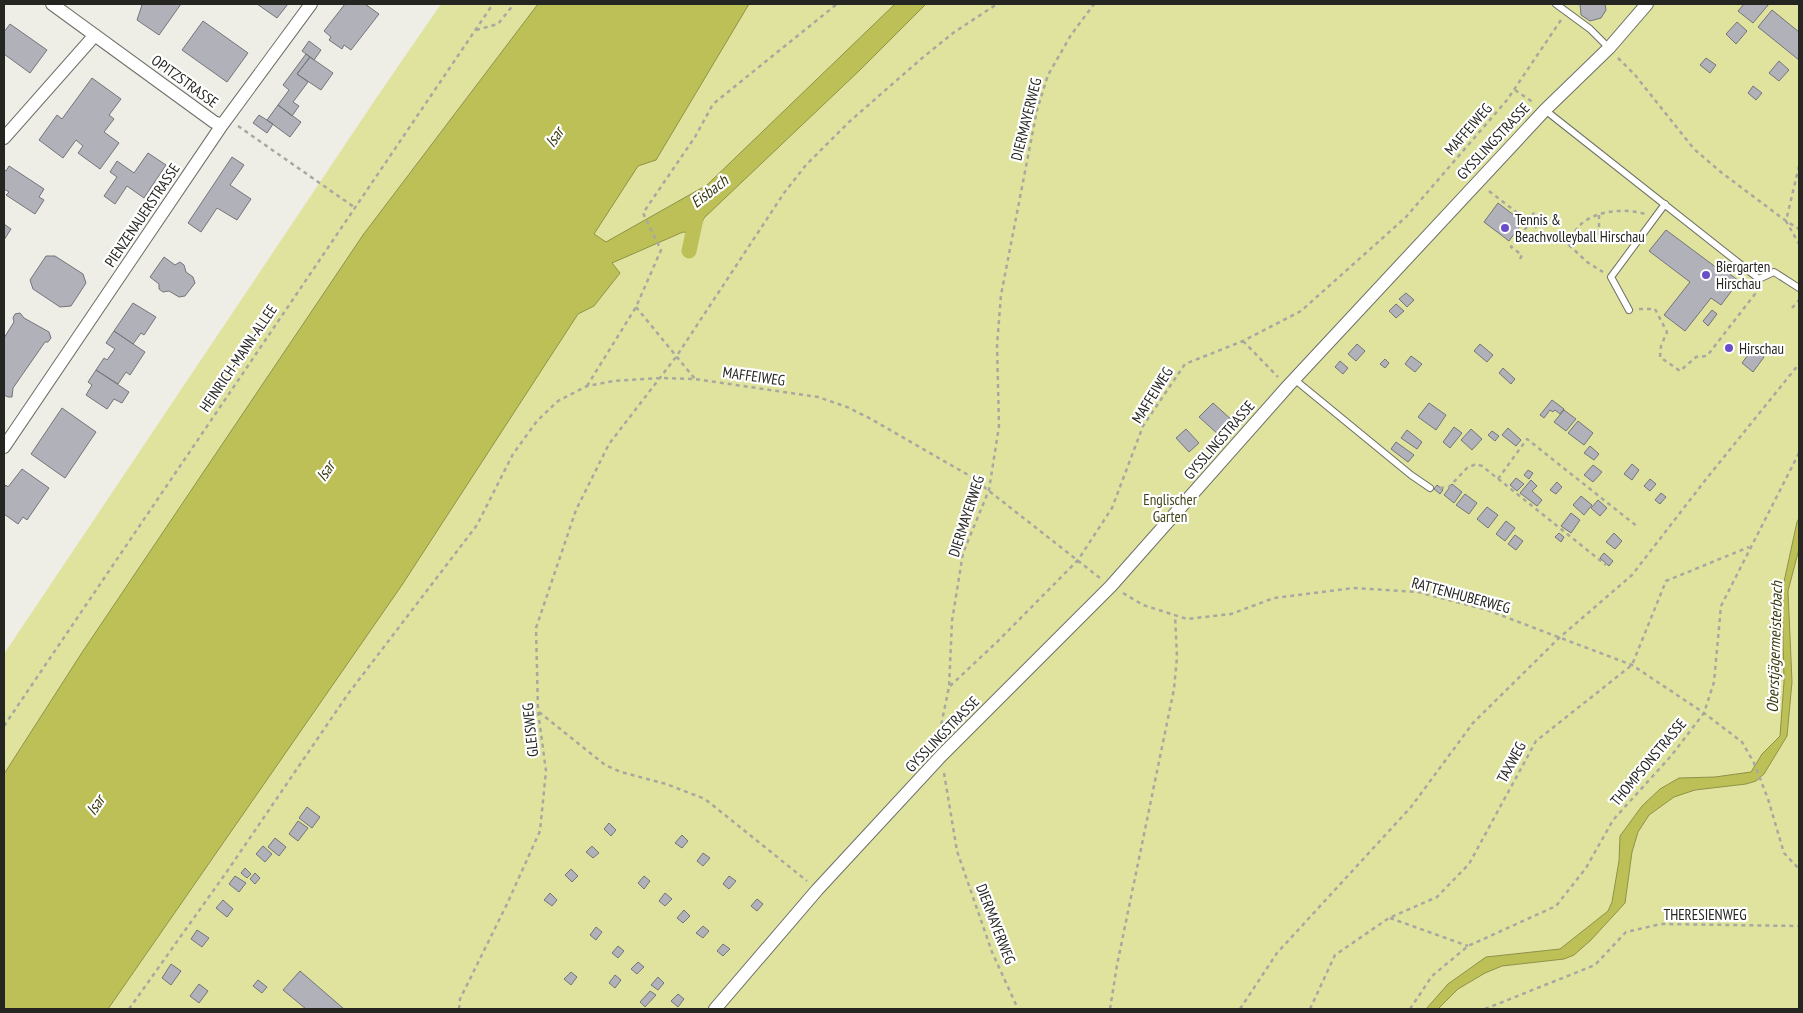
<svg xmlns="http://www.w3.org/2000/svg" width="1803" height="1013" viewBox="0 0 1803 1013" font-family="'PT Sans Narrow',sans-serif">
<rect width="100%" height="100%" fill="#eeeee6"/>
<path fill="#dfe39d" d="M441,4h97l-175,231 -282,419 -77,120v-120l377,-563z
M739,4h1060v1005h-1705l494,-778z"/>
<path fill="#bdc057" stroke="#8f9247" d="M538,4h211l-93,156 -18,6 -44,68 12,8 101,-57 188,-181h31l-66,66 -156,148 -7,16 -14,-2 -71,31 8,10 -26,33 -16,8 -176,271 -294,424h-104v-235l77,-120 282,-419z
M1799,518v31l-11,42 4,91 -5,54 -23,38 -8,7 -10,3 -51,6 -21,7 -25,18 -11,17 -6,20 -7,51 -34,37 -17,15 -10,4 -62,7 -17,7 -27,16 -20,20h-12l22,-25 38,-27 74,-8 48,-38 4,-9 7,-41 1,-25 22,-30 18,-17 19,-11 36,-1 36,-5 11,-18 18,-18 4,-54 -2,-91 15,-69z"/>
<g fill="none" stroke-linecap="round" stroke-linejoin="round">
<path stroke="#bdc057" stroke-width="15" d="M689,251l8,-37"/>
</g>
<path fill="#b1b1b9" stroke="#74747b" d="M140,4h41l-22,31 -22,-15 5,-15z
M257,4h31l-11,14z
M345,4h20l14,10 -28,36 -7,-5 -2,4 -13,-9 2,-3 -7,-6z
M1580,4h25l1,6 -5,8 -11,3 -9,-6z
M1744,4h25l-16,19 -15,-12z
M1772,10l27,22v28l-41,-33z
M203,21l45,32 -21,29 -45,-32z
M1737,22l10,9 -11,13 -10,-10z
M10,24l37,26 -17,23 -26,-19v-22z
M309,41l12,9 -7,10 -12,-9z
M306,54l4,3 -13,17 11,8 -15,20 6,4 -7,10 -14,-11 11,-15 -6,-5z
M310,57l23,16 -12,17 -24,-16z
M1706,58l10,7 -6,8 -10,-8z
M1779,61l10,9 -10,11 -10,-8z
M92,78l29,21 -12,16 5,4 -10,13 15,11 -19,26 -22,-16 5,-7 -7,-6 -13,18 -24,-18 18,-25 5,4z
M1753,86l9,7 -6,7 -8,-7z
M278,105l23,17 -11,15 -23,-17z
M259,115l14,9 -6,9 -14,-10z
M148,153l18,12 -22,33 -17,-12 -12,18 -11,-8 13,-19 -7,-5 7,-11 17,12z
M232,157l12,8 -14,20 21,14 -14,21 -20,-12 -16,24 -13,-9z
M9,166l35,23 -5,8 5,3 -9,14 -29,-19 3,-3 -5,-3v-19l2,1z
M1498,203l25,19 -14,19 -25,-19z
M4,224l7,5 -7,11z
M1666,230l51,38 2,-2 20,15 -18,24 -10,-7 -26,33 -21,-16 26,-33 -41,-31z
M46,256h9l28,18 3,9 -15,23 -11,1 -27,-18 -3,-9z
M164,257l11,8 5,-3 4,3 2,7 7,5 2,6 -10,13 -6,1 -10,-6 -6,1 -4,-3v-5l-9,-7z
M1406,293l8,7 -7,7 -8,-8z
M133,303l23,14 -12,18 -3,-2 -8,11 -19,-13z
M1396,304l8,7 -8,7 -7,-7z
M1712,310l5,4 -9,12 -5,-5z
M20,313l4,5 25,14 2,6 -3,4h-3l-32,46 -1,9h-4l-4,-2v-57l10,-16 -1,-4 2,-4z
M114,331l31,21 -15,23 -4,-3 -8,12 -22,-14 8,-12 3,2 8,-11 -9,-6z
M1357,344l8,7 -9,10 -8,-7z
M1480,344l13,11 -6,7 -13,-11z
M1753,348l11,9 -11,15 -11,-9z
M1411,356l11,8 -7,8 -10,-8z
M1385,359l4,4 -4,5 -5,-4z
M1340,361l8,7 -5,6 -8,-7z
M1503,368l12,11 -4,5 -12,-11z
M96,370l33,22 -7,11 -8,-4 -7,10 -21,-14 6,-10 -4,-3z
M1552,400l12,9 -4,5 -5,-4 -2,2 -3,-2 -6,8 -4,-3z
M1213,403l20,18 -14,14 -20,-18z
M1429,403l17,12 -10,15 -18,-13z
M62,408l34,24 -31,46 -34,-24z
M1564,410l12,9 -10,12 -12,-9z
M1578,421l15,12 -9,12 -16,-12z
M1454,427l8,6 -12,15 -7,-6z
M1508,428l13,12 -5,6 -14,-11z
M1186,429l13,14 -10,9 -13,-14z
M1471,429l11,10 -10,11 -11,-10z
M1407,430l15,12 -5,7 -16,-11z
M1492,431l7,5 -4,5 -7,-6z
M1396,442l18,13 -6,7 -17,-13z
M1590,446l9,8 -5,6 -10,-7z
M1632,464l7,6 -7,10 -8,-6z
M1593,465l9,7 -9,10 -9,-7z
M22,469l27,19 -22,32 -4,-3 -5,7 -14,-10v-26l2,-3 2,2z
M1528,470l5,3 -4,6 -5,-4z
M1516,478l8,6 -7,7 -7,-6z
M1650,479l6,5 -6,7 -6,-5z
M1531,480l6,6 -5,5 10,9 -5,6 -17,-13z
M1557,482l5,5 -6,7 -6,-4z
M1452,484l10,8 -8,11 -10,-8z
M1437,485l6,5 -3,4 -6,-5z
M1661,493l5,4 -6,7 -5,-4z
M1465,494l12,9 -8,11 -13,-9z
M1581,496l11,9 -8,10 -11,-10z
M1598,500l9,8 -7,8 -9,-8z
M1487,507l11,8 -10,13 -11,-9z
M1571,513l9,7 -9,13 -10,-7z
M1506,521l9,7 -10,13 -9,-7z
M1559,533l5,4 -3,5 -6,-5z
M1614,533l8,8 -7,8 -9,-7z
M1515,535l8,6 -7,9 -8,-6z
M1604,553l9,8 -4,5 -9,-8z
M307,807l13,10 -8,11 -13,-10z
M298,821l10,7 -10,13 -9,-7z
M609,823l7,7 -5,6 -7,-7z
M682,835l6,6 -6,7 -7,-5z
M275,838l11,9 -7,9 -11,-9z
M263,846l9,8 -7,8 -9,-8z
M592,846l7,7 -6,5 -7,-6z
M703,853l7,5 -7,8 -6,-5z
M245,868l6,6 -4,4 -6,-5z
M571,869l7,7 -6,6 -7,-7z
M255,873l5,5 -5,6 -5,-5z
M235,876l11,7 -7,9 -10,-8z
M644,876l6,5 -6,8 -6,-6z
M729,876l7,5 -7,8 -6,-5z
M550,893l7,7 -5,6 -8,-6z
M665,893l7,6 -7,7 -6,-5z
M757,899l6,5 -6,7 -6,-5z
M223,900l10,9 -6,8 -11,-9z
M684,910l6,6 -7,7 -6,-5z
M703,926l6,5 -6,7 -7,-5z
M596,927l6,5 -6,8 -6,-5z
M197,930l12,8 -7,9 -11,-8z
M723,944l7,5 -7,7 -6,-5z
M618,946l6,5 -6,7 -6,-5z
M638,962l6,5 -7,7 -6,-5z
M171,964l10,7 -10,14 -9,-7z
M300,971l44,38h-38l-23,-19z
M571,972l6,5 -6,8 -7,-6z
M615,975l6,5 -6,8 -6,-5z
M658,977l6,6 -6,7 -7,-5z
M258,980l9,7 -5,6 -9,-7z
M199,984l9,7 -9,12 -9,-7z
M650,991l6,4 -11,12 -5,-5z
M678,994l6,5 -6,8 -7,-6z"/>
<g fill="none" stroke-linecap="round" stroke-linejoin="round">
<g stroke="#6e6f68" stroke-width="8">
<path id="lane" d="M1556,4l34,25 19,19
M1545,110l214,169 15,-7 25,16
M1629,310l-18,-33 54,-73
M1294,379l117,96 19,13"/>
</g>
<g stroke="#6e6f68" stroke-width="14">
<path id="street" d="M52,4l162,118 8,3
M4,138l91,-103
M4,447l218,-322 89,-121
M715,1009l102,-119 124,-134 170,-170 177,-200 257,-276 64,-62 38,-44"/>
</g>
<path stroke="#a8a8a1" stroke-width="2.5" stroke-dasharray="4 4" stroke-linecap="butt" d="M476,30l22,-6 16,-20
M1618,58l17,17 59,74 28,24 64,48 13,8
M1515,90l19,13
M238,126l116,81
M1799,166l-13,55 13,23
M1489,191l57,44 23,10c3,-6 6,-16 11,-20 16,-15 46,-17 65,-11
M1599,215v24
M1569,245l18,17 16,10
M1520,259l2,-4 -11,-8 19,-24 4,-11
M636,307l59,72
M1792,308l7,-8
M1639,309h16l12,23 -6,14 -1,11 20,14 16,-14 11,-1 48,-62 1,-6
M1243,341l35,36
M587,386l49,-79 25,-57 -18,-37 52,-76 18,-33 124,-100
M1498,479l29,-40 111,88
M1440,488l9,-1 18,-19 9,-4 6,2 124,99
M1123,593l20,12 44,14 44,-5 43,-16 80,-10 64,4 69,18 145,55 72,48 38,29 12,21 14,36 16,54 15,16
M950,686l46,-43 82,-83 34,-52 31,-82 42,-62 58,-23 58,-30 105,-94 101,-117 54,-80
M539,712l66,53 16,7 45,12 39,15 102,82
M4,726l489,-722
M938,740l11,-53 3,-66 11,-68 26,-63 10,-64 -2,-81 4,-50 36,-185 11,-35 23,-40 23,-31
M944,773l13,78 35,101 26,57
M1390,918l78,28
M129,1009l99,-139 120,-176 129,-169 36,-71 24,-33 21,-20 29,-15 27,-5 46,-3 35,1 123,18 29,10 24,12 99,57 130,102
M459,1009l1,-10 47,-95 33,-73 6,-60 -8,-60 -2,-83 40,-118 33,-66 67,-87 108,-164 22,-28 43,-43 72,-63 32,-26 44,-29
M1110,1009l7,-44 57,-276 3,-32 -2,-42
M1240,1009l37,-56 134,-146 62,-84 86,-85 73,-63 75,-97 92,-114
M1310,1009l25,-54 54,-37 48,-21 32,-33 67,-123 96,-76 34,-84 83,-34
M1410,1009l22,-33 36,-30 88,-40 30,-38 27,-48 58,-64 33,-43 10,-31 7,-76 78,-153
M1485,1009l110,-44 31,-33 35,-8 138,2"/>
<use href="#lane" stroke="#fff" stroke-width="6"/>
<use href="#street" stroke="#fff" stroke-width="12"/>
</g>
<g fill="#684fc8" stroke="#fff" stroke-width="2">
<circle cx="1505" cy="228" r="5"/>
<circle cx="1706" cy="275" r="5"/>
<circle cx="1729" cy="348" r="5"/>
</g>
<g text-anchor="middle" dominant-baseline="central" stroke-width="4.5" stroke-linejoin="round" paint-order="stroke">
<g font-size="15" fill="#252522" stroke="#fff">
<text transform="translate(185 81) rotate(36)">OPITZSTRASSE</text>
<text transform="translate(1026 119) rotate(-76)">DIERMAYERWEG</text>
<text transform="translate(1468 129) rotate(-49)">MAFFEIWEG</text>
<text transform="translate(1493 141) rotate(-47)">GYSSLINGSTRASSE</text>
<text transform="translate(142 215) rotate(-56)">PIENZENAUERSTRASSE</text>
<text transform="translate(238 358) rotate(-56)">HEINRICH-MANN-ALLEE</text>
<text transform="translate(754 376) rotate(8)">MAFFEIWEG</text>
<text transform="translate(1152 395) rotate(-58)">MAFFEIWEG</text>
<text transform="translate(1219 440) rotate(-49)">GYSSLINGSTRASSE</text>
<text transform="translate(966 516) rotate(-72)">DIERMAYERWEG</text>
<text transform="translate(1461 595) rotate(15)">RATTENHUBERWEG</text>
<text transform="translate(530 730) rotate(-96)">GLEISWEG</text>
<text transform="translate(942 734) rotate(-46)">GYSSLINGSTRASSE</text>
<text transform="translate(1511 762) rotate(-62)">TAXWEG</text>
<text transform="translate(1648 762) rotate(-50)">THOMPSONSTRASSE</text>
<text x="1705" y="914">THERESIENWEG</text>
<text transform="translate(996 924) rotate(69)">DIERMAYERWEG</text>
</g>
<g font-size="15" fill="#252522" stroke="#fff" text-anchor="start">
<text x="1515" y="219">Tennis &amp;<tspan x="1515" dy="17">Beachvolleyball Hirschau</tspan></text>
<text x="1716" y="266">Biergarten<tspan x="1716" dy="17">Hirschau</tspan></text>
<text x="1739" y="348">Hirschau</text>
</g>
<g font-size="15" fill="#45461a" stroke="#fff">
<text x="1170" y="499">Englischer<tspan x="1170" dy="17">Garten</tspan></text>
</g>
<g font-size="16" font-style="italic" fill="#3a3b0f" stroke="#fff">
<text transform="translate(554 137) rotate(-56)">Isar</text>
<text transform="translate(709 191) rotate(-38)">Eisbach</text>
<text transform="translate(325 471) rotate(-56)">Isar</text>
<text transform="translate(1774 647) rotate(-88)">Oberstjägermeisterbach</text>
<text transform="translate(95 805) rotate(-56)">Isar</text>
</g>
</g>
<rect width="1803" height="1013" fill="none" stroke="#252522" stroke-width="10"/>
</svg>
